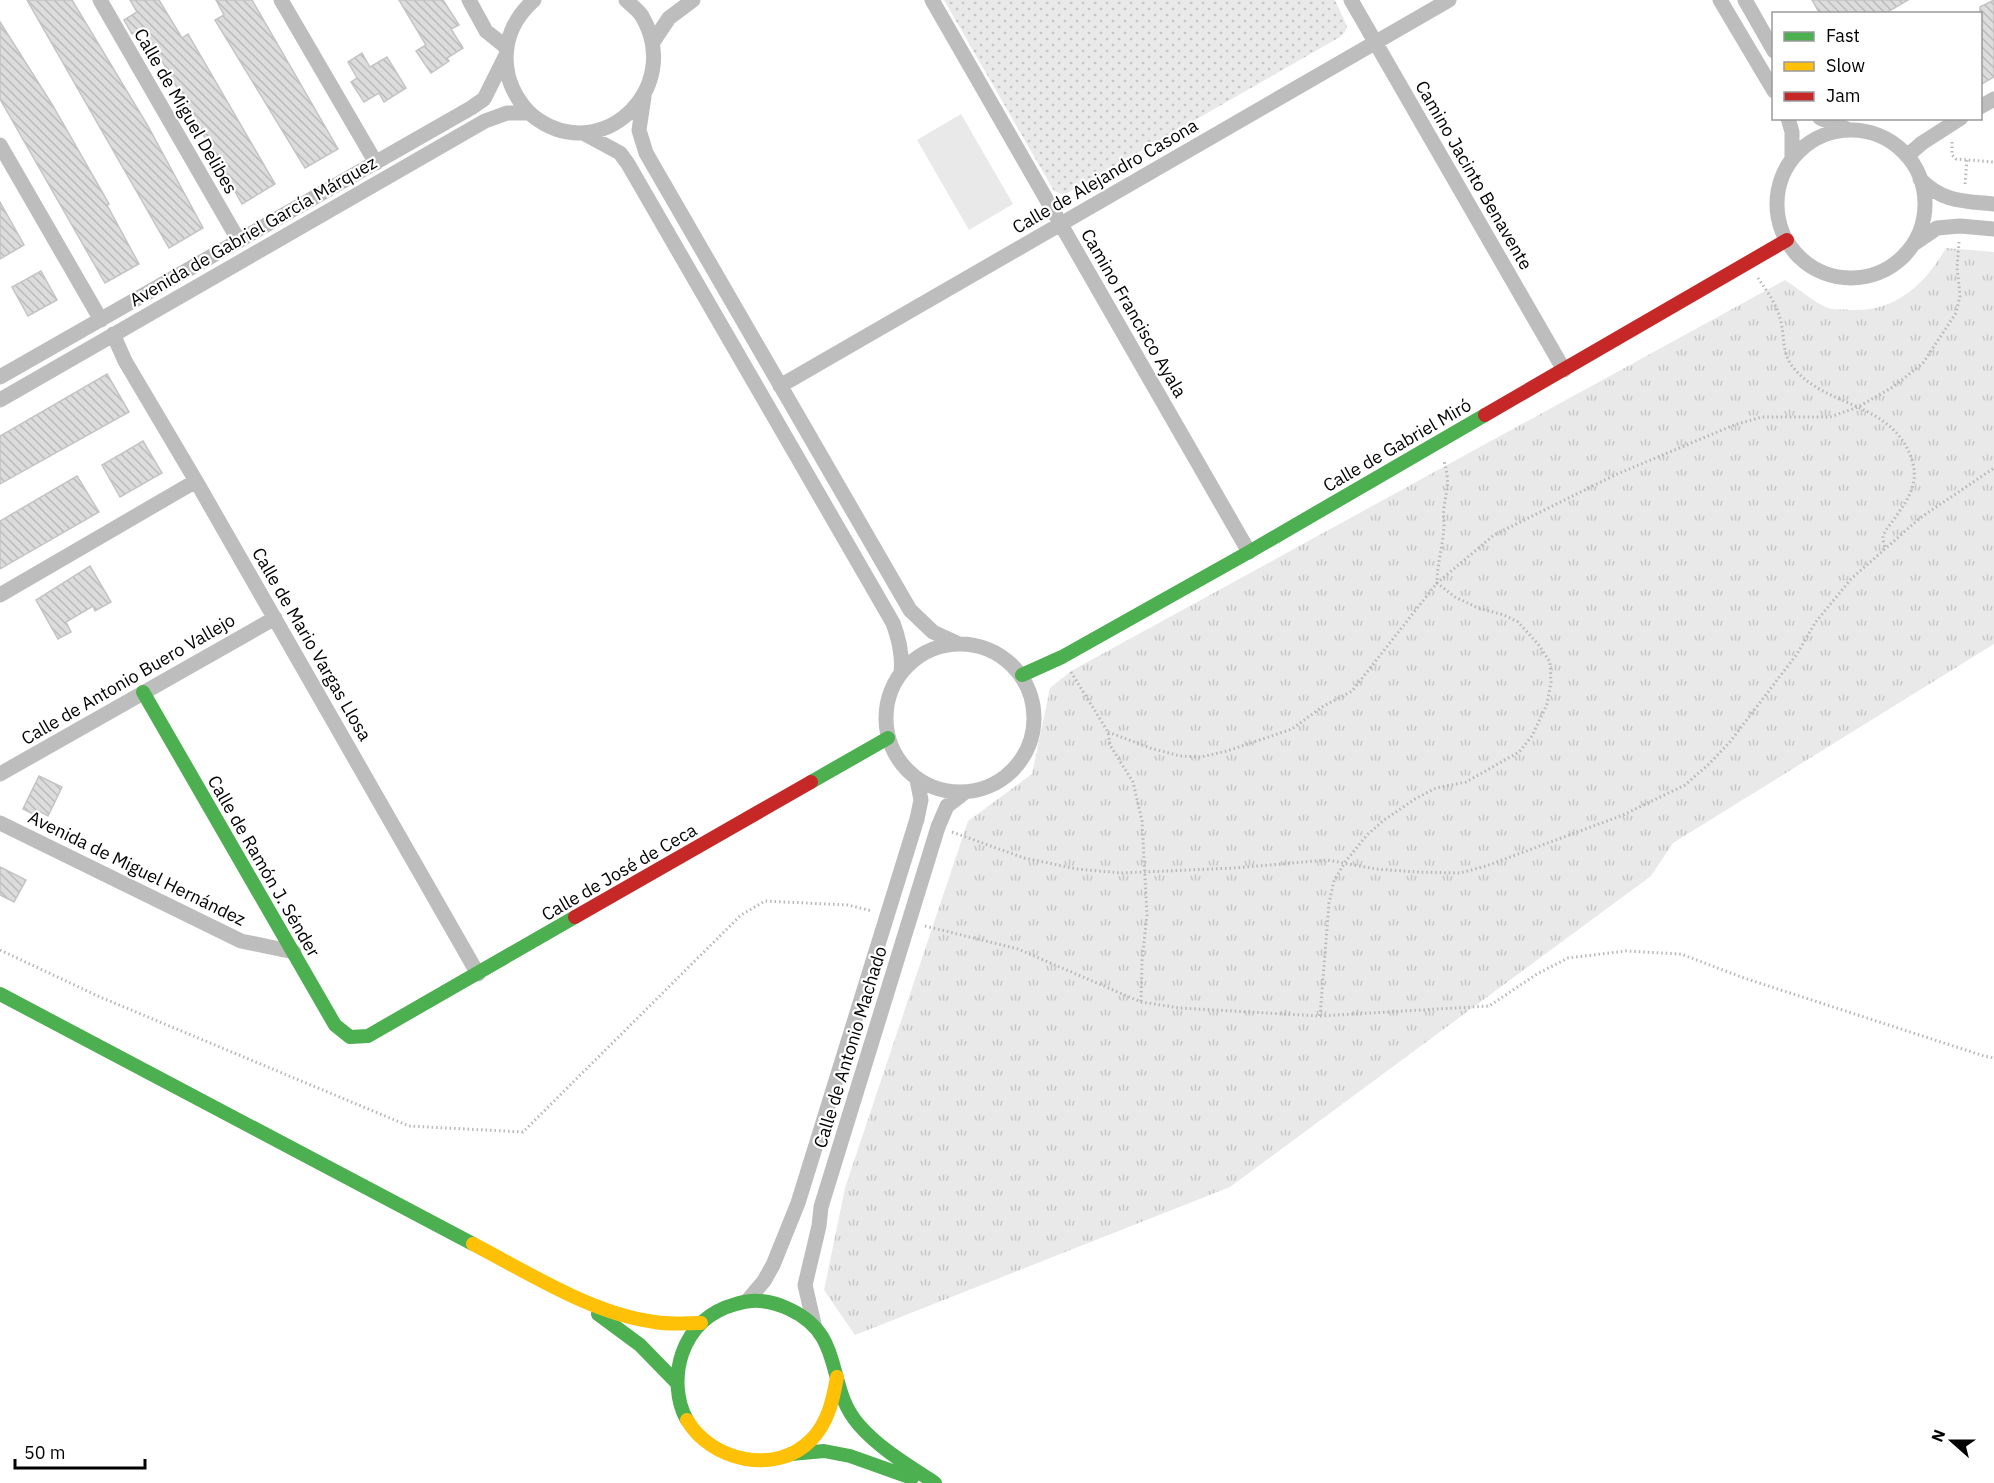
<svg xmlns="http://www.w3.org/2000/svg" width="1994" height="1483" viewBox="0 0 1994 1483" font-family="'IBM Plex Sans',sans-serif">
<defs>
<pattern id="grass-dots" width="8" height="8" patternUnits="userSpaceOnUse" patternTransform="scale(1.5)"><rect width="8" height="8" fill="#e9e9e9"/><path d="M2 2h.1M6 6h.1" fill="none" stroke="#c6c6c6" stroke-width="1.8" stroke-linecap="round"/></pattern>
<pattern id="park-tufts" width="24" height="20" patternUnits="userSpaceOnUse" patternTransform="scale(1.5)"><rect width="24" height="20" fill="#e9e9e9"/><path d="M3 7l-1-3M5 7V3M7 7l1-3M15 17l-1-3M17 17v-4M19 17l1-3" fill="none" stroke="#c6c6c6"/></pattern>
<pattern id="building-back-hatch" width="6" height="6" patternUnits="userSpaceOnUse" patternTransform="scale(1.5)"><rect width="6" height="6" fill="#dcdcdc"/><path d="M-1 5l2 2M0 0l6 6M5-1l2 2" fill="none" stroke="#bbb"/></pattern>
</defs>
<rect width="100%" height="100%" fill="#fff"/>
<path fill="url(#grass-dots)" d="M944,0h391l12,26 -2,6 -5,5 -276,158 -10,-4z"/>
<path fill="url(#park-tufts)" d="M1946,248l48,4v392l-321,199 -22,33 -421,311 -375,148 -31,-45 21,-102 123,-367 64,-47 18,-86 21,-17 714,-391c13,8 28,22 43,28 6,2 16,1 23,2 45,2 74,-26 95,-62z"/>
<path fill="#e9e9e9" d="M961,114l52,90 -44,26 -52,-90z"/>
<path fill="url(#building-back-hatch)" stroke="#c4c4c4" stroke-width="1.5" d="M27,0h45l76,126 55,102 -34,20z
M130,0h29l23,38 6,-4 87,150 -33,20 -99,-177 -11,7 -8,-14 13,-8z
M216,0h36l86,149 -33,19 -90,-148 9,-5z
M399,0h44l16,25 -8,4 12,19 -16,10 2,3 -18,12 -15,-22 10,-6z
M1812,0h96l-24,14h-64z
M1994,0v77l-14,8v-78z
M0,22l53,84 56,98 -2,1 32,59 -34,19 -105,-184z
M362,53l8,14 17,-10 19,31 -22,14 -5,-9 -15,9 -13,-20 6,-4 -9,-16z
M0,202l24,43 -24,14z
M41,271l16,29 -29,16 -16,-29z
M107,374l22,38 -129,72v-48z
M143,441l19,32 -42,24 -18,-32z
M77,476l22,36 -99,57v-48z
M90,566l21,36 -16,9 -2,-5 -27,16 5,10 -13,7 -22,-39z
M39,776l23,11 -14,29 -9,-5 -2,5 -14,-7z
M0,867l26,13 -12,22 -14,-7z"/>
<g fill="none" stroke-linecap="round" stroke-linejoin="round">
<path stroke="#b8b8b8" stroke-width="3" stroke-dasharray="1.5 3" stroke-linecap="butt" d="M1952,142v13l4,4 38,3
M1965,184l2,-25
M1758,278c8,12 18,25 22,40 5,16 1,33 12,48 33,43 100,34 120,94 8,25 -6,42 -20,62 -3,4 -9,11 -9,16 0,3 1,6 2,9
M1071,672l37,60 2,13 23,37 9,39 5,94 -5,46 -1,41
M1108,732l42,16 30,8 21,1 26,-6 65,-22 30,-22 30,-16 85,-108 57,-48 121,-60 119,-50 28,-8h68l28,-10 35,-20 30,-24 33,-50 4,-17 -3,-29 2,-25
M952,832l72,26 53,11 44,4 113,-5 93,-8 49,9 40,3 44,1 26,-7 137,-51 62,-30 24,-21 20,-21 68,-89 18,-31 36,-44 69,-61 74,-50
M925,926l93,23 123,53 39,6 140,8 169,-10 48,-32 31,-16 58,-7 55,3 63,24 240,78 10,2
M0,950l100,47 309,129 114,6 218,-217 24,-14 83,4 24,6
M1320,1016l9,-113 5,-22 11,-19 22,-27 17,-15 31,-21 21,-11 30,-6 53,-30 13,-16 15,-32 4,-22 -1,-20 -12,-18 -20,-22 -14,-7 -26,-7 -23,-11 -18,-14c0,-19 6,-37 7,-57 0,-6 -1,-12 0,-19 3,-20 6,-24 0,-46"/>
<path stroke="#bdbdbd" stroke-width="15" d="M100,0l139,241
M281,0l95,163
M469,0l17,31 21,17
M534,0c-20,18 -31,42 -27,69 2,17 13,36 26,47 66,52 152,-26 109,-100 -4,-6 -11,-11 -16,-16
M932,0l317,552
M1351,0l213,370
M1720,0l54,91
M1745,0l29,51
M653,42l16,-24 24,-18
M644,97l-5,33 7,23 264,457 23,22 26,12
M1980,107l14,-8
M1788,118l4,14v26
M1820,118l25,10
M1777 204a74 74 0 1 1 148 0a74 74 0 1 1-148 0Z
M583,133l37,20 8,11 265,459c6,16 10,32 8,50
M0,145l101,175
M1907,156l15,-13 39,-25
M1920,179c22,23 44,22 74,25
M1915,243l22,-15 23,-2 34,3
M113,334l12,27 71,120 282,493
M0,377l471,-269 13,-9 21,-42
M780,386l669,-386
M0,400l485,-279 22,-8h23
M0,595l196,-114
M886 718a74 74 0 1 1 148 0a74 74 0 1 1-148 0Z
M0,774l275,-156
M0,823l241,118 53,11
M747,1301l17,-20 9,-16 25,-62 119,-384 4,-19 -4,-20
M814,1324l-9,-39 14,-59 2,-19 117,-380 9,-21 17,-13"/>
<path stroke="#4caf50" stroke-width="14" d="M1022,675l40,-18 187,-105 236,-137
M143,692l192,333 15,12 18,-1 207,-119
M811,782l77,-44
M0,994l473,250
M598,1314l42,31 36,37
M687,1420c-11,-19 -12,-45 -5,-66 9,-26 28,-43 54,-50 18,-6 36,-3 53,5 58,27 35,76 70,116 21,24 50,41 76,58
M791,1454l33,-3 26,5 62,22"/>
<path stroke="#ffc107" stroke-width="14" d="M473,1244c56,29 119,70 182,78 16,3 30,1 46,1
M687,1420c24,41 89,56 124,20 17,-17 22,-40 26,-63"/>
<path stroke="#c62828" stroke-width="14" d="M1485,415l302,-175
M575,917l236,-135"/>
</g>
<g text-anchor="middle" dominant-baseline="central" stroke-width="4.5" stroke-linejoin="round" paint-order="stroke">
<g font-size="18" fill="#000" stroke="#fff">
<text transform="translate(186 111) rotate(60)">Calle de Miguel Delibes</text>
<text transform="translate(1474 175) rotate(60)">Camino Jacinto Benavente</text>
<text transform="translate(1105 176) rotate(-30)">Calle de Alejandro Casona</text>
<text transform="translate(253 231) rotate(-30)">Avenida de Gabriel García Márquez</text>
<text transform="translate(1134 313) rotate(60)">Camino Francisco Ayala</text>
<text transform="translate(1397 445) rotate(-30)">Calle de Gabriel Miró</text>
<text transform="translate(312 644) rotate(60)">Calle de Mario Vargas Llosa</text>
<text transform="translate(128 679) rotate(-30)">Calle de Antonio Buero Vallejo</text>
<text transform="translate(264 866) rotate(60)">Calle de Ramón J. Sénder</text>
<text transform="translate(137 868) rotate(26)">Avenida de Miguel Hernández</text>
<text transform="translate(619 872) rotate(-30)">Calle de José de Ceca</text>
<text transform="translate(850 1047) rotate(-73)">Calle de Antonio Machado</text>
</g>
</g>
<rect x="1772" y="12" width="210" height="108" fill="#ffffff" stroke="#999999" stroke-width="1.5"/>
<rect x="1784" y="32" width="30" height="9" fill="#4caf50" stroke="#999999" stroke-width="1.5"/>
<text x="1826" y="42" font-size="18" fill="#000000">Fast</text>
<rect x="1784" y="62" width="30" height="9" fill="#ffc107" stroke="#999999" stroke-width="1.5"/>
<text x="1826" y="72" font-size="18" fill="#000000">Slow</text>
<rect x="1784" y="92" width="30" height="9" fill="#c62828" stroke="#999999" stroke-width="1.5"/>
<text x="1826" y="102" font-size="18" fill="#000000">Jam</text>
<g transform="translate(1952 1441) rotate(291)" stroke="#ffffff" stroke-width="4.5" paint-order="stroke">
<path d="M0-4.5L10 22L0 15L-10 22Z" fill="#000000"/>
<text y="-9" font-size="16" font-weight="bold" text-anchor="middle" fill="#000000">N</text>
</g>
<path d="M15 1459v9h130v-9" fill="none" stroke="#000000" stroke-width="3"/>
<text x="24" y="1459" font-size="18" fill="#000000" stroke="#ffffff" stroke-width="4.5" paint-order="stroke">50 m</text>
</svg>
